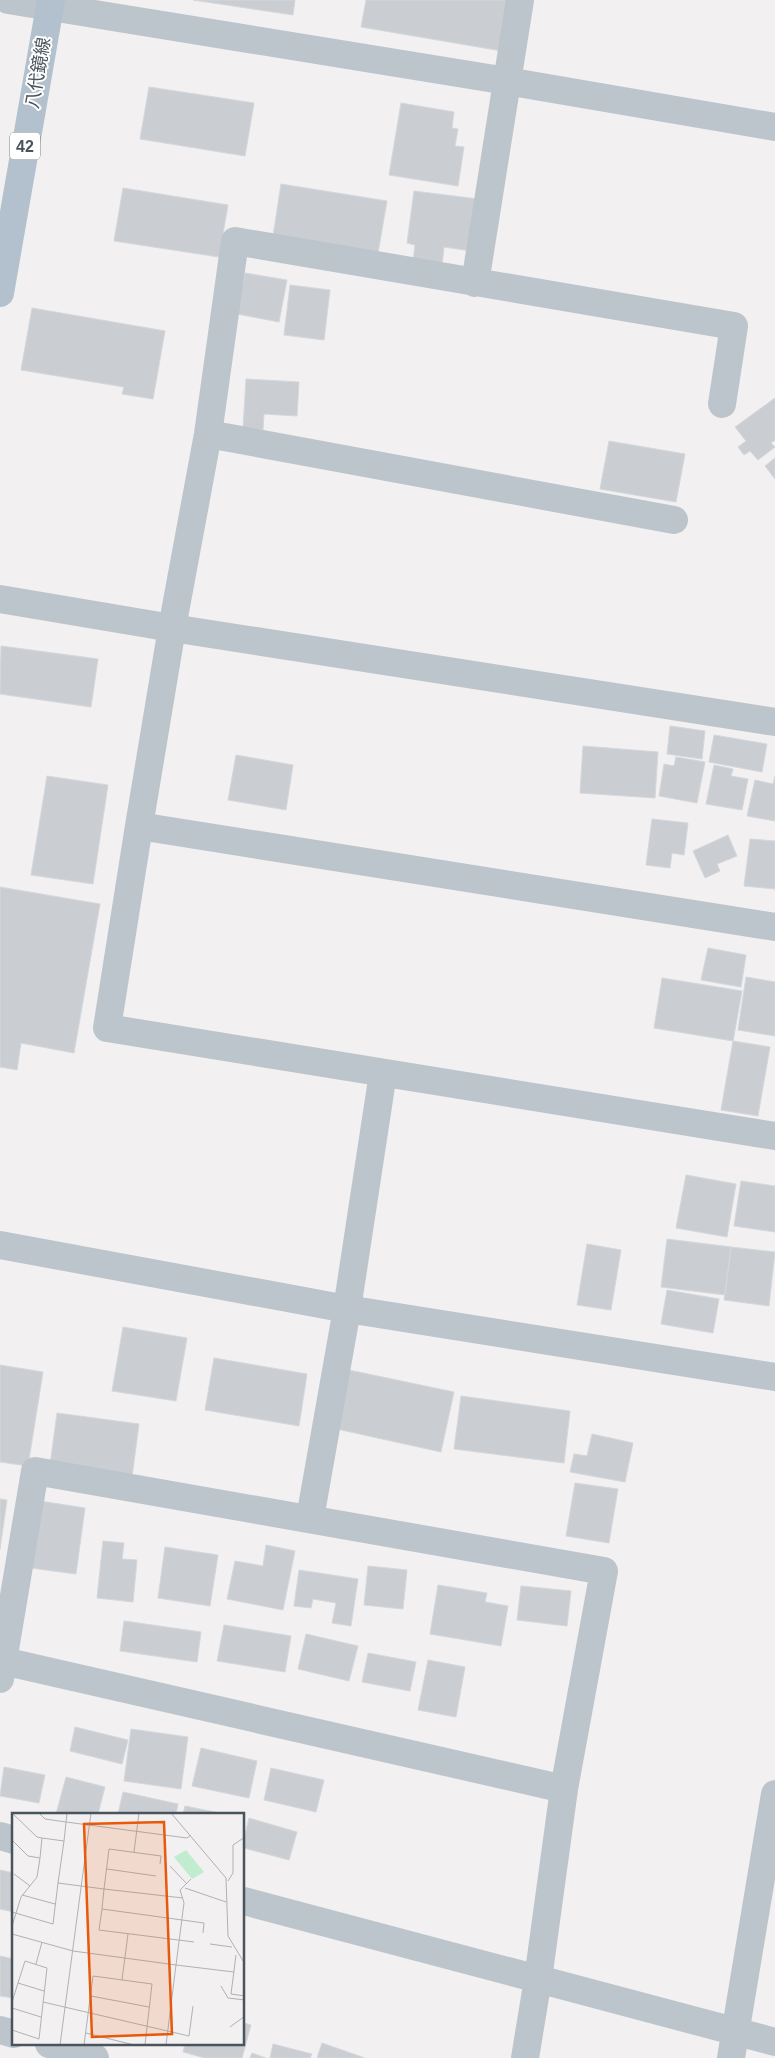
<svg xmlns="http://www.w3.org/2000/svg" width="775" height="2058" viewBox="0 0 775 2058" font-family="Arial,'Noto Sans JP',sans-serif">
<rect width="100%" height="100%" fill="#f2f0f0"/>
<path fill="#cacdd2" stroke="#d4d7db" d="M193,0h102l-2,15z
M366,0h145l-9,51 -141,-24z
M149,87l105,16 -9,53 -105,-17z
M401,103l53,9 -2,16 6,1 -3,17 9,1 -6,39 -69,-11z
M281,184l106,17 -9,52 -105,-17z
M123,188l105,17 -9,52 -105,-16z
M414,191l64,8 -7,52 -27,-4 -2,18 -29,-4 2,-16 -8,-2z
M245,273l42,7 -8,42 -42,-8z
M290,285l40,5 -6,50 -40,-5z
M32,308l133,23 -12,68 -31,-5 2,-7 -103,-17z
M246,379l53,3 -2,34 -33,-2 -1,16 -20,-2z
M775,398v42l-4,3 4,4 -17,13 -8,-9 -6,4 -6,-8 8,-6 -11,-14z
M609,441l76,13 -9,48 -76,-13z
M775,458v21l-10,-13z
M1,646l97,13 -7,48 -91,-13z
M670,726l35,5 -3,28 -35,-5z
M714,735l53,9 -5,28 -53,-10z
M583,746l75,6 -3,46 -75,-5z
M236,755l57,10 -7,45 -58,-10z
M676,757l29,5 -8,41 -38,-7 5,-32 10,2z
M714,765l19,4 -2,7 17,3 -6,31 -36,-6z
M47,776l61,9 -15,99 -62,-9z
M775,776v45l-28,-5 8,-36 18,4z
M652,819l36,4 -4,32 -12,-2 -2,15 -24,-3z
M728,835l9,21 -20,8 3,7 -15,7 -12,-27z
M750,839l25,2v48l-31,-3z
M0,887l100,17 -26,149 -53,-10 -4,27 -17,-3z
M708,948l38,7 -5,32 -40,-7z
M746,977l29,5v54l-37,-6z
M662,978l80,13 -9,50 -79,-13z
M733,1041l37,6 -12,69 -37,-6z
M686,1175l50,9 -9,53 -51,-9z
M741,1181l34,5v46l-41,-6z
M667,1239l64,8 -6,48 -64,-8z
M587,1244l34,6 -10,60 -34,-5z
M731,1247l44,5 -6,54 -45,-6z
M667,1290l52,9 -6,34 -52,-9z
M123,1327l64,11 -11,63 -64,-10z
M214,1358l93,16 -8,52 -94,-16z
M0,1365l43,7 -15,94 -28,-4z
M349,1370l105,22 -13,60 -104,-23z
M461,1396l109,15 -6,52 -110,-14z
M57,1413l82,11 -7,53 -82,-12z
M592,1434l41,9 -8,39 -55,-10 4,-18 13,2z
M575,1483l43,6 -9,54 -43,-7z
M0,1499l7,1 -7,49z
M40,1501l45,7 -9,66 -45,-6z
M103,1541l21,2 -2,16 15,1 -4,42 -36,-4z
M266,1545l29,6 -12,59 -56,-11 8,-38 28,5z
M165,1547l53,8 -8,51 -52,-8z
M368,1566l39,4 -4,39 -39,-4z
M299,1570l59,9 -7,47 -19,-3 4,-20 -23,-4 -2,9 -17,-2z
M438,1585l49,8 -2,9 23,4 -7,40 -71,-12z
M521,1586l50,5 -4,35 -50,-6z
M124,1621l77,11 -4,30 -77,-11z
M224,1625l67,11 -6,36 -68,-11z
M306,1634l52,12 -9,35 -51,-12z
M368,1653l48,9 -6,29 -48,-9z
M428,1660l37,7 -9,50 -38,-7z
M75,1727l53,13 -6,24 -52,-13z
M131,1729l57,8 -7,52 -57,-8z
M201,1748l56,13 -8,37 -57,-12z
M4,1767l41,8 -6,28 -39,-7z
M271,1768l53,12 -8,32 -52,-12z
M66,1777l39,10 -7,27h-42z
M123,1792l55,12 -2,10h-58z
M185,1806l40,8h-42z
M249,1818l48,14 -8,28 -45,-12v-10z
M0,1870l14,3v39l-14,-3z
M0,1956l14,3v39l-14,-2z
M244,2023l7,2 -9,33h-37l-22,-6 2,-8h59z
M322,2043l43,15h-48z
M273,2044l39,10 -2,4h-40z
M252,2053l14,5h-16z"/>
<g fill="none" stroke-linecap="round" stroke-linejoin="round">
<path stroke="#bdc5cc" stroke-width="28" d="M8,0l499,81 268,46
M475,283l45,-283
M208,434l466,86
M0,599l172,29 36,-194 27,-193 499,85 -12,78
M139,826l33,-198 603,94
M775,927l-636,-101 -32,202 668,108
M0,1245l347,64 428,68
M310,1518l37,-209 36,-236
M3,1661l561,128
M0,1679l35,-208 569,100 -40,218 -26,190 -13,79
M0,1836l14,4
M244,1901l531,141
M0,2030l14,4
M49,2044l46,14
M731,2058l44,-264"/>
<path stroke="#b2c1cd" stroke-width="28" d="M0,293l51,-293"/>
</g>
<g text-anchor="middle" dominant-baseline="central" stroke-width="4" stroke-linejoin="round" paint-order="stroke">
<rect fill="#fff" stroke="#80878d" stroke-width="1" x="10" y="132.5" width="30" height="27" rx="4"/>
<g font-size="16" font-weight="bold" fill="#49545c">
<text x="25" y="146">42</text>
</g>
<g font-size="18" fill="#49545c" stroke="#fff">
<text transform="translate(38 73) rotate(-80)">八代鏡線</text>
</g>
</g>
<g transform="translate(12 1813)">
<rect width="232" height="232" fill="#f2f0f0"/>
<path d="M174,37l18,22 -12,7 -18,-22z" fill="#c2ecd0"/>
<path fill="none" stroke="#aeb2b5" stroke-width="1" d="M0,0l25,24 5,1M27,0l6,6 21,3 121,16 4,-3M159,0l55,65 2,58 17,28M0,27l16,16 12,2 2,-20 22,3 3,-28M52,28l-6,42 46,6 5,-40 52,7 -1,8M122,39l5,-39M158,53l17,18M95,56l49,7M2,61l16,12M179,66l-11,11 4,13 -8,62 58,7M216,68l5,-8v-28l12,-8M173,75l41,14M10,82l33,9M90,96l2,-20 79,9M0,99l41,12 5,-41M0,113l9,-29 16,-20 3,-19M0,121l61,17 103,14 -10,80M182,129l-95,-12 3,-21 102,14 -1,10M198,131l22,3M224,142l-5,39 14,2M24,151l6,-22M110,167l6,-46M6,170l26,8M209,173l7,12 17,2M79,183l58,11M0,189l13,-41 22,7 -8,71 -27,-9M31,189l146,34 4,-30M0,195l29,9M218,214l15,-11M74,220l48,12M48,232l31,-232M72,232l9,-69 59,8 -7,61"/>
<path fill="#e8590c" fill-opacity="0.15" stroke="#e8590c" stroke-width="2.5" d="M152,9l8,212 -80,3 -8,-213z"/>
<rect width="232" height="232" fill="none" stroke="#49545c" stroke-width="2.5"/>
</g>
</svg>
